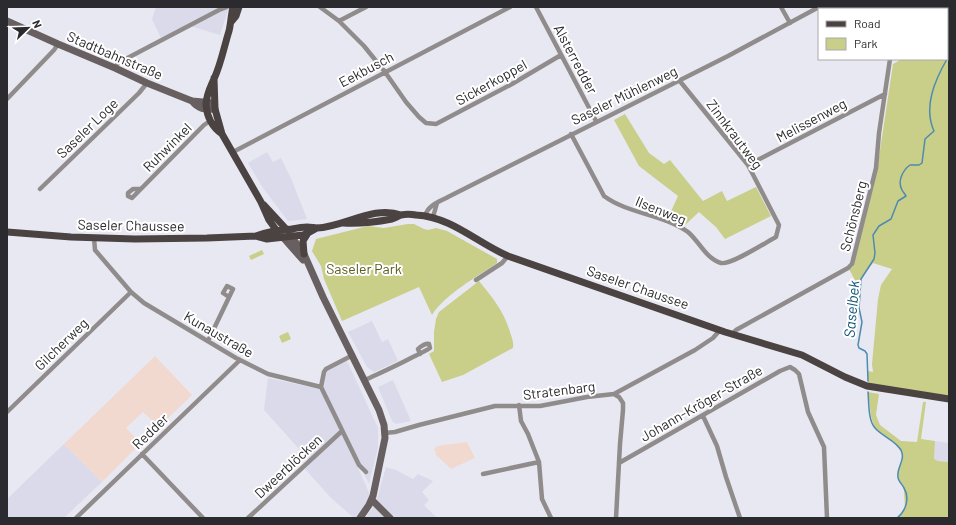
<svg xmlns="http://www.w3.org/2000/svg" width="956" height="525" viewBox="0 0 956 525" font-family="Barlow,sans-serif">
<rect width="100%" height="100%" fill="#e8e8f2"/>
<path fill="#dadaeb" d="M156,7h73l-9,28 -33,-10 -26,13 -9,-19z
M267,152l6,10 8,-4 10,20 16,41 -19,2 -25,-33 -15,-25z
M372,321l10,21 6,-3 10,22 -24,11 -7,-5 -19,-35z
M347,361l31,67v20l-9,36 -47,-96 2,-11 5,-8z
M268,378l52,11 21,41 -32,30 -45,-50z
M393,380l18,41 -15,3 -4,-3 -14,-34z
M342,432l29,65 -12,21h-5l-23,-20 -26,-29z
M935,441l14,2v19l-11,-1 -4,-2z
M64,444l38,38 -38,36h-57v-19z
M386,467l10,3 17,9 5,-5 15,7 -11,11 7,8 -5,5 13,13h-43l-17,-19z
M374,506l11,12h-20z"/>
<path fill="#f2d9d0" d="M155,356l37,39 -33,32 -16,-15 -17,16 15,15 -39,39 -38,-38z
M467,442l8,16 -24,11 -16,-15 1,-2 -2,-3 3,-3z"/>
<path fill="#c9ce89" d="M949,33v365l-81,-14v-13l5,1 -1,-8 6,-65 3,-14 11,-16 -19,-6 -12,15v11l-2,-1 -10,-19 4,-2 26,-110 14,-93 9,-5h45v-24z
M625,114l24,39 15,11 6,-4 33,41 19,-10 5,10 29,-14 15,29 -46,23 -9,-12 -17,-15 -15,14 -16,-8 10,-22 -39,-30 -25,-46z
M408,224h6l10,5 4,1 8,-2 11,3 50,28v4c-19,13 -53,32 -65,52l-13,-28 -77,34 -18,-42 -3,-13 -9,-15 4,-12 52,-13 16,2z
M262,250l2,4 -13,6 -2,-4z
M479,281c13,16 24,29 30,48 2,7 5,12 4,19l-50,27 -21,7 -13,-28 5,-3v-19l2,-13 3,-7z
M288,332l3,7 -9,4 -3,-7z
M868,392l11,2 -3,21 4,10 21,16 16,1 6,-40h3l-5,37 14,2 -1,18 4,2 11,1v56h-52l8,-9 -1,-19 -6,-13v-8l4,-8v-8l-7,-9 -21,-17 -3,-11z"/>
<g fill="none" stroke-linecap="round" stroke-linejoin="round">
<path stroke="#4e8bb0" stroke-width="1.5" d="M868,381l-1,-27 -2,-3 -6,-3 -1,-3 4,-23 -3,-14 2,-29 13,-20 1,-6 -2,-18 6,-9 12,-7 7,-18 8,-5c-1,-2 -3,-4 -4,-6 -5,-9 1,-20 8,-25h9l3,-2 3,-24 9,-8c-11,-24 1,-51 13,-72
M868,392c1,11 0,28 7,36 8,9 20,12 26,22 5,10 -5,18 -3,27 0,4 4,7 6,11 6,10 2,23 -7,30"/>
<path stroke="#918c8c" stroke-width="4.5" d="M320,7l19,14 25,25 21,26 21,30 13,15 7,6 10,1 76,-40 49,-29
M536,7l60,114
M781,7l9,16
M885,7l1,2
M921,9l4,-2
M339,21l27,-14
M115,68l3,-5 101,-53 8,-3
M7,99l47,-49 4,-6
M571,134l33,62c24,18 59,18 84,36 11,9 18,27 33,31 10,2 44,-20 55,-26l3,-12 -31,-60 -69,-85
M233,152l277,-145
M748,165l137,-71
M40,189l99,-96 8,-10
M140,189h-7l-5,4v3l4,2 72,-73 6,-4
M425,216c3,-11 14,-14 23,-19l280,-141 91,-49
M433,217l4,-14
M94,238l1,12 36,42 13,11 92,55 32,16 53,13
M476,280l26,-17 6,-7
M732,334l4,-4 112,-62 4,-4 24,-96 3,-35 11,-74
M208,341l25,-52 -6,-3 -4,7 6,4
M365,380c15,-7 31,-14 46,-22 6,-3 13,-6 19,-10l-1,-4c-3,-1 -8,2 -11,5l2,5
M321,387l38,78 7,7
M321,387l3,-15 2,-3 27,-14
M614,394l5,3 4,6v7l-3,34 -4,74
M519,405l2,16 7,13 11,28 3,37 9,19
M7,412l124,-120
M703,416l14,30 9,31 14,41
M385,433l10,-1 24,-7 76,-19h45l47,-9 27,-3 81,-44 18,-12 7,-8
M142,454l61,64
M619,463l161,-92 10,-4 5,3 4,4 9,38 16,35 3,71
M483,474l56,-12
M76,518l164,-158
M248,518l94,-87"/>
<path stroke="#686060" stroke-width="7" d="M7,21l51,23 57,24 32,15 45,18 22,2
M192,101c6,8 13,9 23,8
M280,234l23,26
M291,236l13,18 19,43 56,113 5,15 1,13 -12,58 -4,9 -9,13
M372,500l18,18"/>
<path stroke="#4b4242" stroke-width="7" d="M231,22l5,-6 3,-9
M214,78l1,31 7,25 39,68 8,18 8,11
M222,134c-10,-7 -15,-17 -16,-29 0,-10 4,-17 8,-26 7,-15 10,-32 15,-48 2,-8 2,-16 4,-24
M264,205l24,26
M343,223c16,1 33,-1 49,-4 3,-1 6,-3 9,-4 4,-1 10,-1 15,0 36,2 61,28 92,41l217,76 77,23 43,22 22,9 82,13
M7,232l64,5 64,2 72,-1 49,-2 11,3 36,-4 5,-2 9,-5
M256,236c12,-5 23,-6 36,-7 5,-1 10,-2 15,-2 4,0 7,1 10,1 27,-1 57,-23 84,-13
M304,254l-1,-13 5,-8"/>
</g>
<g text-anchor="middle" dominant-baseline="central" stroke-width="4" stroke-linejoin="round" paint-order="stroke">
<g font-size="14" fill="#2b2b2f" stroke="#fff">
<text transform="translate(115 55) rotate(23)">Stadtbahnstraße</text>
<text transform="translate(576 59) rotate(62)">Alsterredder</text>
<text transform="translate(366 69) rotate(-28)">Eekbusch</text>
<text transform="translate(491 82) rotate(-29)">Sickerkoppel</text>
<text transform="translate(624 95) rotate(-26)">Saseler Mühlenweg</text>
<text transform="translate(811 120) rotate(-28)">Melissenweg</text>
<text transform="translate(87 128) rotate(-44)">Saseler Loge</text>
<text transform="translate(735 134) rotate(53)">Zinnkrautweg</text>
<text transform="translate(167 147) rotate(-45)">Ruhwinkel</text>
<text transform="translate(661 210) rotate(22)">Ilsenweg</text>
<text transform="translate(853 216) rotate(-76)">Schönsberg</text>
<text transform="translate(131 225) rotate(1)">Saseler Chaussee</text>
<text transform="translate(638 287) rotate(19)">Saseler Chaussee</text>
<text transform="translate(219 334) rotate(30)">Kunaustraße</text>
<text transform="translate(61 344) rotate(-44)">Gilcherweg</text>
<text transform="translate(559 390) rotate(-7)">Stratenbarg</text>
<text transform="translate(701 403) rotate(-30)">Johann-Kröger-Straße</text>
<text transform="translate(150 431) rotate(-44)">Redder</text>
<text transform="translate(288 466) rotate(-43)">Dweerblöcken</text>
</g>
<g font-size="14" fill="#585b1c" stroke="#fff">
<text x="364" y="268">Saseler Park</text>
</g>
<g font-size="15" font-style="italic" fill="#0f5476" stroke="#fff">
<text transform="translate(851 309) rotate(-85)">Saselbek</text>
</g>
</g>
<rect width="956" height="525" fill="none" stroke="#2b2b2f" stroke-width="16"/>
<rect x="818" y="8" width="130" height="52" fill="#ffffff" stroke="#aaaaac"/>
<rect x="826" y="21" width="20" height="6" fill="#4b4242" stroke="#aaaaac"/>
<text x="854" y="28" font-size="12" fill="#2b2b2f">Road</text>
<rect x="826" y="38" width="20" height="12" fill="#c9ce89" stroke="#aaaaac"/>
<text x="854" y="48" font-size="12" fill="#2b2b2f">Park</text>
<g transform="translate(28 28) rotate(67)" stroke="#ffffff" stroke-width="3" paint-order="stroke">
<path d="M0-3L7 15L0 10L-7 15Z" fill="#2b2b2f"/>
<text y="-6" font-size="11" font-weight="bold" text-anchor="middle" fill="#2b2b2f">N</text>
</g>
</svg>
